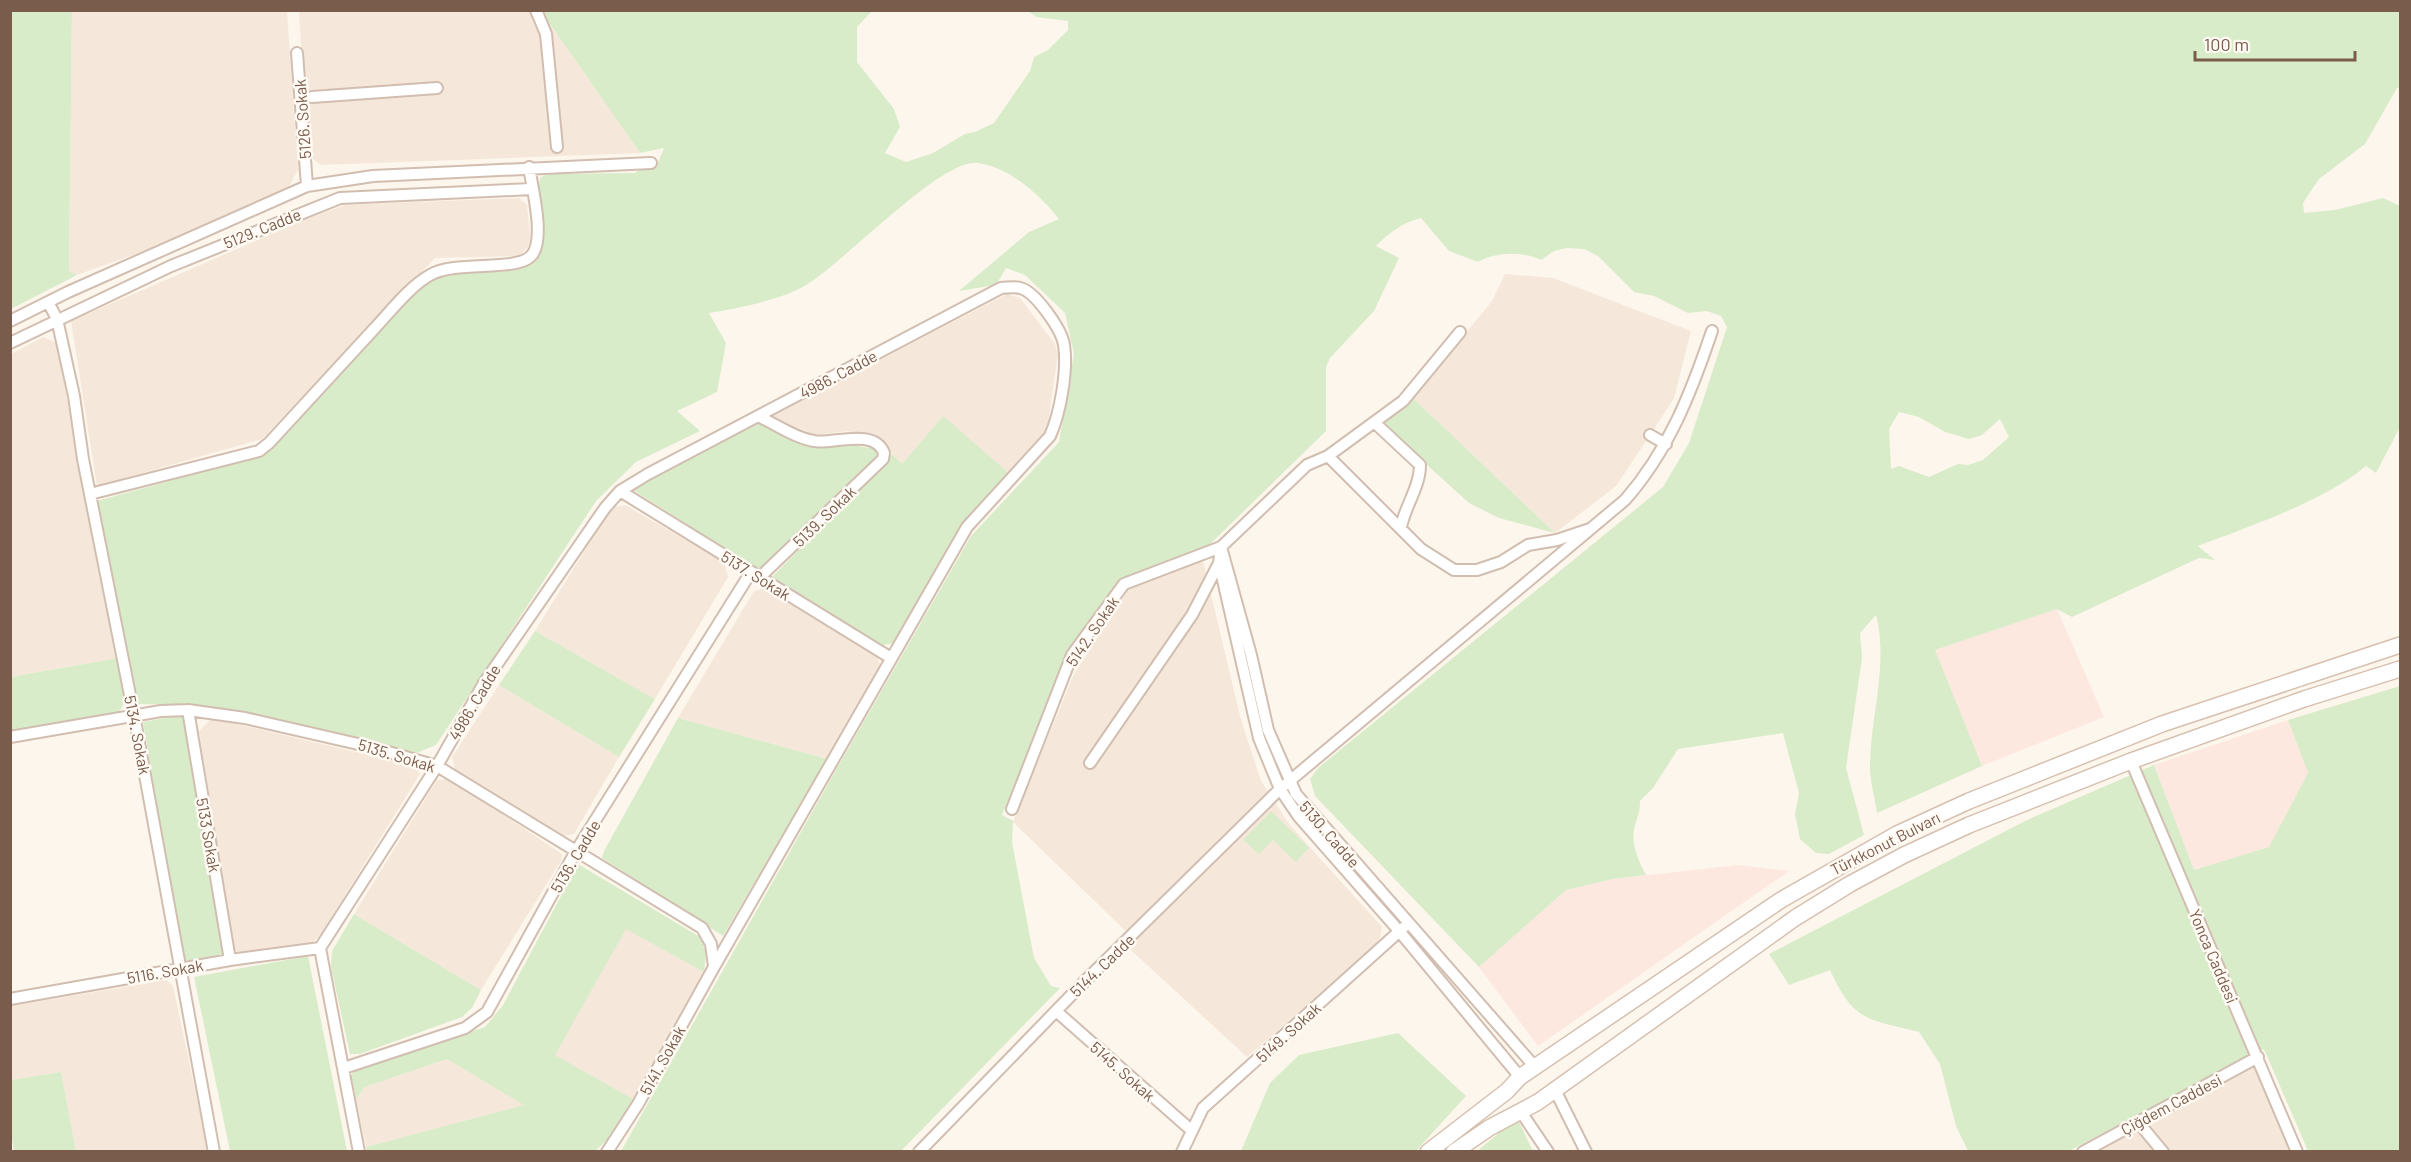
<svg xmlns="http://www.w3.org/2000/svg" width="2411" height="1162" viewBox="0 0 2411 1162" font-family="Barlow,sans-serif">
<rect width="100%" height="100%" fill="#fdf6ec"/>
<path fill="#f5e8da" d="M72,11h215l11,159 -10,18 -127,57 -84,30 -8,-4z
M299,11h242l99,142 -319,12 -11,-8 -3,-8z
M519,198l8,7 4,38 -11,13 -85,2 -173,181 -165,47 -26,-165 233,-101 41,-15z
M1505,274l48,4 138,53 -17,67 -24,37 -34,51 -61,47 -142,-135 79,-97z
M1007,294l13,4 35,46 3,11 -11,74 -38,44 -66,-56 -42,48 -15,-20 -11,-7 -27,-7 -32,4 -47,-18z
M43,337l14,6 42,233 19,82 -107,19v-323z
M625,505l99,57 4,15 -73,122 -120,-68 76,-123z
M1203,561l38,159 20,61 28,43 93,103 -3,15 -132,115 -116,-107 5,-9 -123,-119 61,-148 58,-89z
M767,588l110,69 4,11 -54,91 -149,-41 76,-127z
M499,685l120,72 -45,77 -12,2 -107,-66 -3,-13z
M212,718l203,48 5,8 -99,160 -8,8 -73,11 -6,-3 -35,-219z
M450,779l112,75 -1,7 -80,129 -127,-76 83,-134z
M626,928l78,44 -71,127 -79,-44z
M166,980l7,6 35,165h-132l-15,-79 -50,8v-74z
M2258,1057l39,95h-211z
M447,1059l78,46 -159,42 -10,-48 9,-12z"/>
<path fill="#fde8e0" d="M2057,609l47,108 -122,49 -48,-116z
M2288,720l20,53 -38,74 -76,23 -40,-105z
M1738,865l51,6 -251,175 -59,-79 87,-77 47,-11z"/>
<path fill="#d8ecc9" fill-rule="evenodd" d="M11,10l61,1 -3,260 8,4 -66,34z
M541,11h331l-15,16v35l37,47 6,18 -15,26 21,9 27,-9 32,-19 10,-2 19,-9 36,-52 4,-14 14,-7 20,-20v-9l-31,-4 -10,-6h1373v76l-3,1 -32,56 -46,35 -16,24 1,10 31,-3 48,-12 17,8v221l-24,46 -10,-7c-42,35 -115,60 -168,80l17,14 -16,-2 -127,59 -15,-8 -122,41 47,116 -105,47c-2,-14 -7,-31 -7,-46 0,-50 19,-102 6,-152l-16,18 2,25 -16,110 18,67 -35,19 -13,-1 -16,-14 -5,-25 4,-21 -16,-60 -105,16 -25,39 -13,13c0,10 -2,15 -5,24 -5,18 3,34 11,50l-33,4 -47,11 -87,77 -164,-171 -5,-17 8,-11 345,-281 26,-44 38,-116 -6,-11 -14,-5 -19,2 -34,-17 -20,-4 -36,-36 -14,-7 -18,-1 -12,3 -13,9c-18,-9 -46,-8 -63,2l-29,-11 -28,-33c-19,5 -31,14 -45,28l23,12 -25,53 -44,47 -4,9v64l-121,118 -87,33 -50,71 -66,162 11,6 -1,21 22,116 17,28 9,2 -159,163h-280l216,-383 134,-232 88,-94 15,-88 -9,-41 -40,-38 -19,-7 -10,17 -37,6 70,-59 30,-13c-19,-24 -50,-52 -81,-56 -38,-5 -137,104 -177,125 -23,12 -66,21 -92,25l17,30 -9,49 -40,19 23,20 -64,31 -40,39 -160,244 -20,8 -226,-48 -52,-1 -41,-203 156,-43 19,-9 150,-165c9,-5 19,-12 29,-15 12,-4 29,3 41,3 65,0 54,-39 47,-87l1,-7 7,-4 88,-1 6,-5 16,-3 7,-17 -24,5zM1899,412l20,5 26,15 24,7 13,-4 18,-16 9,18 -26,23 -15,5 -10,-1 -29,13 -30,-11 -8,3 -2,-40z
M1413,398l142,135 -56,-15 -30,-15 -86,-78z
M943,416l66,57 -53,60 -61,110 -12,2 -112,-67 121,-124 10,10z
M757,421l48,24 9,2 28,-4 33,6 2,8 -118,113 -126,-80z
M535,631l120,68 -36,58 -120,-72z
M118,658l8,42 -7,12 -108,20v-55z
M2400,686v465h-92l-44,-102 -195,102h-101l-12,-25 -16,-62 -21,-32c-52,-13 -65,-10 -89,-62l-41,15 -20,-31 258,-134 127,-55 40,105 75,-23 39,-74 -20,-53z
M182,715l42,239 -40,7 -41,-239z
M678,718l149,41 -104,177 -121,-78 2,-7z
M1271,811l38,37 -13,14 -23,-22 -14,14 -16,-14z
M578,864l122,73 6,15 -2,20 -78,-43 -71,126 78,44 -25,40 -13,12h-228l-1,-4 158,-42 -77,-46 -82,28 -9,12 -5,-24 4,-4 130,-44 18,-22z
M354,914l127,76 -9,18 -10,9 -102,37h-10l-19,-87 1,-16z
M308,956l39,195h-117l-36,-174z
M1398,1033l68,63 -50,55h-175l29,-68 29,-28z
M61,1072l15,79h-62l-3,-18v-53z
M1517,1118l16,33 -57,1z"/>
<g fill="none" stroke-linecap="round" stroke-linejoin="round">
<g stroke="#d1beb0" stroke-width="14">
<path id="street" d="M536,10l10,24 11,113
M297,53l10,133
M312,97l125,-9
M48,302l9,17 17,77 9,63 51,256 80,437
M10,321l58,-29 239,-106 66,-10 278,-13
M10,343l161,-77 169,-68 192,-9
M758,416c17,8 37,22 56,25 17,4 60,-14 70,12l-1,6 -123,118
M1375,423l45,42c0,22 -15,41 -19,62
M1650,435l16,9
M1328,456l93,93 33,21h23l24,-8 27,-17 29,-5 33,-11
M620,491l271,167
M90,494l169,-43 10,-8c35,-38 70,-76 105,-114 17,-18 35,-42 56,-54 26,-15 86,-3 101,-19 15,-15 1,-69 -2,-89
M1220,567l39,171 21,51 19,28 101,115 120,145
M188,710l42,250
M10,737l151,-26 27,-1 57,8 126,29 66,19 265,162 9,16 3,22
M2131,761l166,391
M1090,763l102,-148 27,-52 2,-16 86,-82 21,-9 75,-55 57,-69
M1012,809l60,-154 52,-71 97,-37 30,108 17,75 28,64 239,273
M10,999l220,-39 90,-12
M1056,1011l135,119
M344,1068l121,-40 22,-16 89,-161 175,-279
M1554,1088l32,64
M1521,1112l27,40
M2138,1122l25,30
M359,1152l-39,-204 117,-182 47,-83 121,-175 15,-17 28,-17 353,-186c6,0 13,-2 19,0 15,3 42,42 44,57 4,25 -4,69 -14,91l-83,91 -253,440 -76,137 -31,48
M919,1152l168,-173 193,-190 345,-289c44,-50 66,-107 87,-169
M1182,1152l21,-44 200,-180
M2083,1152l175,-95"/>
</g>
<g stroke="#d6c0b0" stroke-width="18">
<path id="secondary" d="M1428,1152l79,-61 13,-14 261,-177 116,-66 72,-33 193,-77 238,-79
M1454,1152l35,-24 49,-26 257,-184 55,-34 54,-29 65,-30 162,-64 173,-62 96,-30"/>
</g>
<use href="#street" stroke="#fff" stroke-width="10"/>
<use href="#secondary" stroke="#fff" stroke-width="15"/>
</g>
<g text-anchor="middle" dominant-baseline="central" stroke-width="5" stroke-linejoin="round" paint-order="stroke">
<g font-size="16" fill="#7a5c4d" stroke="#fffaf3">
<text transform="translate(302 119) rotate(-94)">5126. Sokak</text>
<text transform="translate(262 228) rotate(-22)">5129. Cadde</text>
<text transform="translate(838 374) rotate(-28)">4986. Cadde</text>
<text transform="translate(824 516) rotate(-44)">5139. Sokak</text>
<text transform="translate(756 575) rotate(32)">5137. Sokak</text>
<text transform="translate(1092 631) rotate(-56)">5142. Sokak</text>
<text transform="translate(474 702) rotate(-59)">4986. Cadde</text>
<text transform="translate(138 735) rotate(79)">5134. Sokak</text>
<text transform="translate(397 755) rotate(17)">5135. Sokak</text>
<text transform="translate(1330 834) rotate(49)">5130. Cadde</text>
<text transform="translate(209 835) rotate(80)">5133 Sokak</text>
<text transform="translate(1885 843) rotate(-27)">Türkkonut Bulvarı</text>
<text transform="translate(575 856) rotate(-59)">5136. Cadde</text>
<text transform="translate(2214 956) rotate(67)">Yonca Caddesi</text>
<text transform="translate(1102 965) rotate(-44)">5144. Cadde</text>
<text transform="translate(165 971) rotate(-10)">5116. Sokak</text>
<text transform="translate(1288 1032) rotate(-42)">5149. Sokak</text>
<text transform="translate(662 1060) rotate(-61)">5141. Sokak</text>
<text transform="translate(1123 1071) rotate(42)">5145. Sokak</text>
<text transform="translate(2171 1104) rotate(-28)">Çiğdem Caddesi</text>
</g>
</g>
<rect width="2411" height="1162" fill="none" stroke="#7a5c4d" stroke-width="24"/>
<path d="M2195 51v9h160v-9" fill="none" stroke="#7a5c4d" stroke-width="3"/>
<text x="2204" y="51" font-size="18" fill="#7a5c4d" stroke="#fffaf3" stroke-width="4.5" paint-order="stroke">100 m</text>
</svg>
